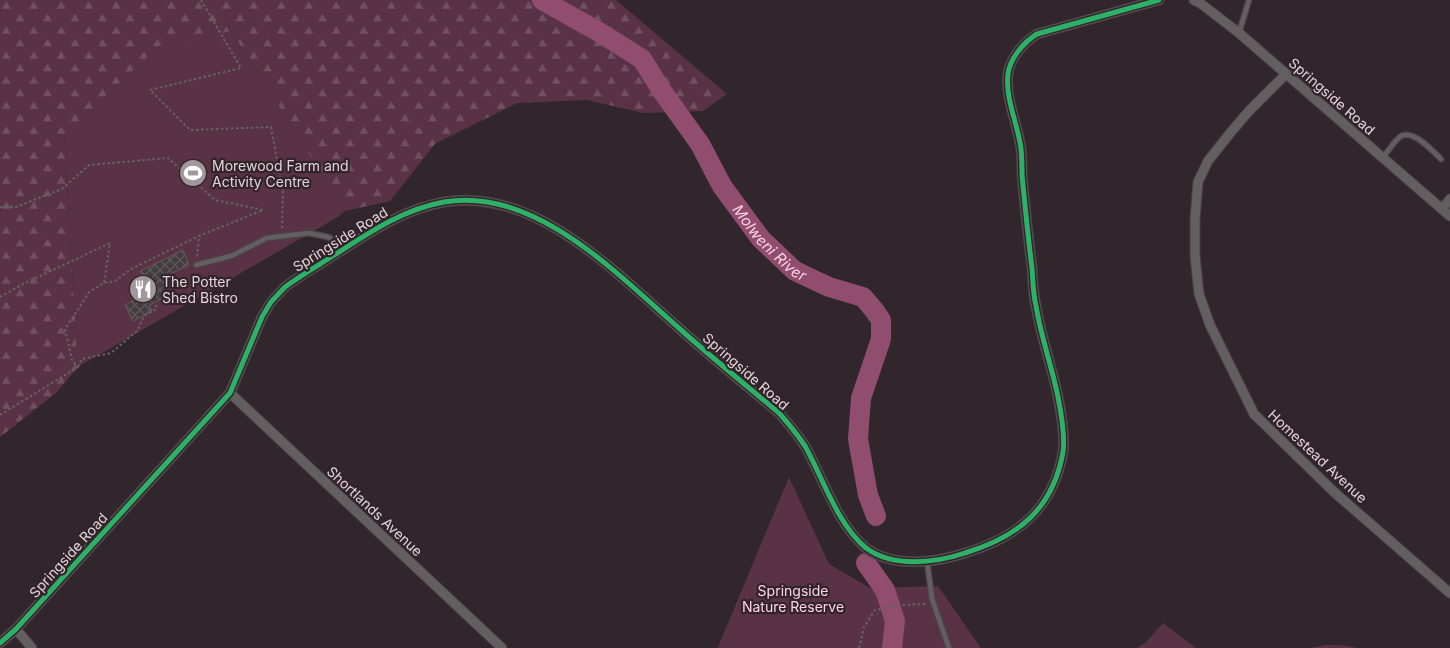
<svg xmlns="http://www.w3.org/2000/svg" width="1450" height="648" viewBox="0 0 1450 648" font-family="Inter,sans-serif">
<defs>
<pattern id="forest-firs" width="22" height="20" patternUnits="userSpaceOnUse" patternTransform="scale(1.25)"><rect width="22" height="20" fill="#593345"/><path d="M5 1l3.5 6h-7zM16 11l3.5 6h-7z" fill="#71505f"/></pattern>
<pattern id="building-cross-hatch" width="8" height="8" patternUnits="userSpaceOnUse" patternTransform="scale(1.25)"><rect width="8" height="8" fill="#443d40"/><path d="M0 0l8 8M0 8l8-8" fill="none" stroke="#5f585b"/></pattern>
</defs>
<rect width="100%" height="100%" fill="#30262b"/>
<path fill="url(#forest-firs)" d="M0,0h616l111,94 -24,17 -60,2 -56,-13 -70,3 -82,41 -45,57 -45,10 -114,-180 -167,104 14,232 -22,26 -56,44z"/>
<path fill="#593345" d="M231,31l114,180 -7,6 -260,150 -14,-232 95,-89z
M789,477l40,87 41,24 68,-2 43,62h-262l-1,-1z
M1163,623l33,25h-59l9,-6z
M1325,645h16l17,3h-48z"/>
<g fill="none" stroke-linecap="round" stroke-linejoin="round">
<g stroke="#904d6e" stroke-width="20">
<path id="s1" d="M542,0l57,32 43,27 20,32 38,53 22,42 39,53 34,32 34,16 34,10 11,13 7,10v19l-20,59 -3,41 10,56 8,21"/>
<path d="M866,563l19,27 10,31 -3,27"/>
</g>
</g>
<path fill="url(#building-cross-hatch)" stroke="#62595d" d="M183,250l6,15 -27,13 8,17 -21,10 3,6 -19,10 -8,-16 11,-6 -1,-7 13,-7 -8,-14z"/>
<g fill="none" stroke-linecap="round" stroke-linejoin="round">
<g stroke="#4b4347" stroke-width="7">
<path id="lane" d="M1239,33l10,-33
M1382,158c6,-6 12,-17 19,-22 12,-7 32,15 40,23
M196,265l35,-9 36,-18 42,-5 19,4 18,9
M927,561l5,38 17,49"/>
</g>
<g stroke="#4b4347" stroke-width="11">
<path id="street" d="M1194,0l6,3 39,30 211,183
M1286,74l-37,37 -18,21 -23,29 -10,21 -3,37v37l4,38 11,31 44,89 80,78 116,101
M1442,209l8,-10
M230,393l272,255
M16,629l16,19
M0,643l16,-14 214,-236 32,-76 9,-15 14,-15c16,-12 34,-22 51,-33 34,-22 68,-45 108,-52 91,-16 174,73 236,127 32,29 66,56 99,84 9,10 18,21 26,33 18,32 32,78 61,102 27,20 69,15 99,5 53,-16 88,-44 98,-101 2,-14 -2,-40 -5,-55 -6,-30 -17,-60 -22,-91 -3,-12 -3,-25 -4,-38 -4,-31 -7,-62 -10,-93 0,-9 0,-17 -1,-26 -3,-25 -16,-50 -13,-75 2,-16 16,-32 29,-40l122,-34"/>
</g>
<path stroke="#666264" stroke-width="2" stroke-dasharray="2.5 2.5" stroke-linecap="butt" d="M201,0l40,68 -91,22 40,40 81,-3 12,65 -1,37
M0,207h16l46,-18 27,-24 79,-7 47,42 48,10 -64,26 -2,22
M0,297l21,-12 89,-42 -6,40
M78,367l4,-8 29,-6 26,-22 7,-15 12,-7v-4
M0,415l78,-48 -6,-7 -7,-31 25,-38 14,-8 11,-2 16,-12 68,-33
M859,648l5,-21 11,-17 27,-5 24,-1"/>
<use href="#lane" stroke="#635f61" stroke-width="4.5"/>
<use href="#street" stroke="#635f61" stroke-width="9"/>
<g stroke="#33232a" stroke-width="8">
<path id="cycleway" d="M0,643l16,-14 214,-236 32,-76 9,-15 14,-15c16,-12 34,-22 51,-33 34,-22 68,-45 108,-52 91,-16 174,73 236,127 32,29 66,56 99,84 9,10 18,21 26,33 18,32 32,78 61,102 27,20 69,15 99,5 53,-16 88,-44 98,-101 2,-14 -2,-40 -5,-55 -6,-30 -17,-60 -22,-91 -3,-12 -3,-25 -4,-38 -4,-31 -7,-62 -10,-93 0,-9 0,-17 -1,-26 -3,-25 -16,-50 -13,-75 2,-16 16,-32 29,-40l122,-34"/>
</g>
<use href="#cycleway" stroke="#2db169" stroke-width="5"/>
</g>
<defs>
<g id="stadium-disc" transform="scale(1.4375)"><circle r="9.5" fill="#a2989c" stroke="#33232a"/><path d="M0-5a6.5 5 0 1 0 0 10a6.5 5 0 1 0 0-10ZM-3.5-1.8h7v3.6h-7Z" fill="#fff"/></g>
<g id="restaurant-disc" transform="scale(1.4375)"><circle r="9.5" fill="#a2989c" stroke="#33232a"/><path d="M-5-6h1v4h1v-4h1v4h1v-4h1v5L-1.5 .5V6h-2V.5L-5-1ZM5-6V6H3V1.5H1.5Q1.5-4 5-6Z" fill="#fff"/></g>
</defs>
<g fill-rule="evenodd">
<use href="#stadium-disc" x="193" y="173"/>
<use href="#restaurant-disc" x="143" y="289"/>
</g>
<g text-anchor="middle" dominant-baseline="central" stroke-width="4.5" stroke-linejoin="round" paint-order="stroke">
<g font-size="14" fill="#e0d5d9" stroke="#33232a">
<text transform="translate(1332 96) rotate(41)">Springside Road</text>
<text transform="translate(340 239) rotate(-32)">Springside Road</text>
<text transform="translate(746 371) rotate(41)">Springside Road</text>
<text transform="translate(1318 456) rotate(43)">Homestead Avenue</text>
<text transform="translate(375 511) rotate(43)">Shortlands Avenue</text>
<text transform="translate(68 555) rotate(-48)">Springside Road</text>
</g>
<g font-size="14" fill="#e0d5d9" stroke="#33232a" text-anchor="start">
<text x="212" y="165">Morewood Farm and<tspan x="212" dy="16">Activity Centre</tspan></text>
<text x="162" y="281">The Potter<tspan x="162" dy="16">Shed Bistro</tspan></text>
</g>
<g font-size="14" fill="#fed3e6" stroke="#33232a">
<text x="793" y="590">Springside<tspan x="793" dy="16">Nature Reserve</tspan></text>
</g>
<g font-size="15" font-style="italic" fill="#fbd0e3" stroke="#33232a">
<text stroke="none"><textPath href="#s1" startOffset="341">Molweni River</textPath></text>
</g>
</g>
</svg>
